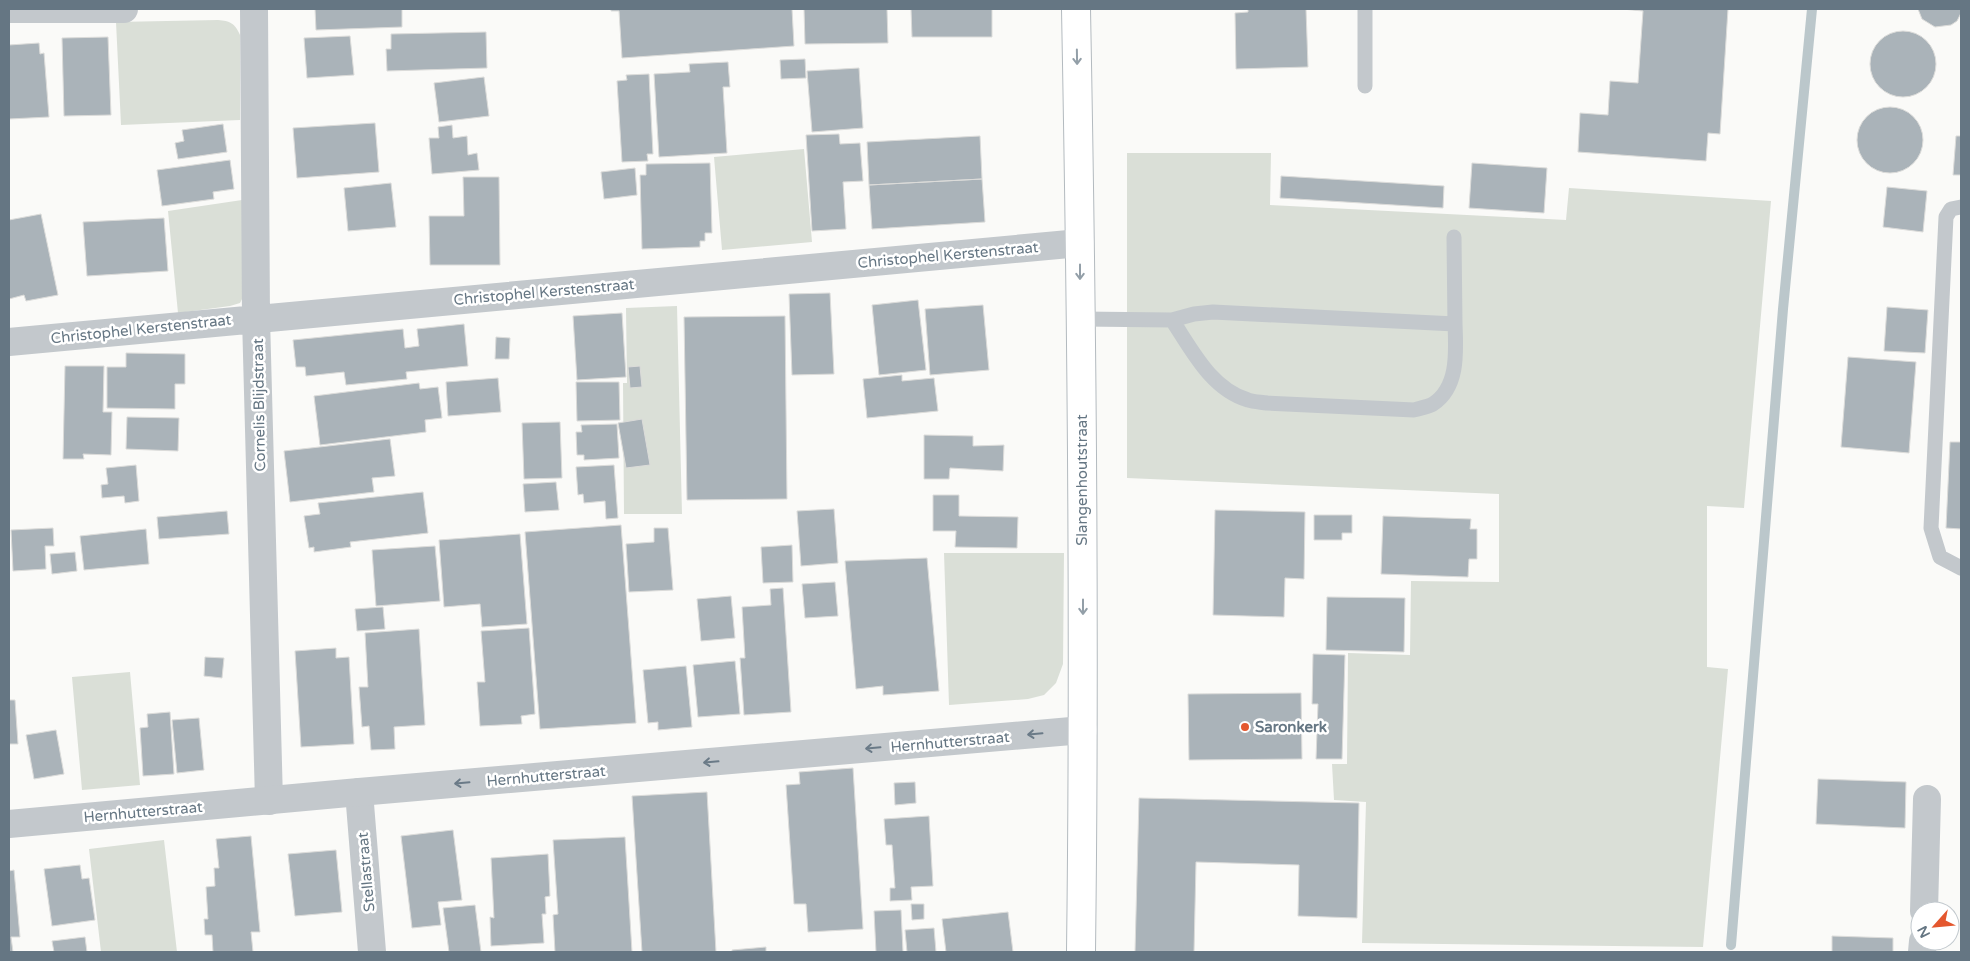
<svg xmlns="http://www.w3.org/2000/svg" width="1970" height="961" viewBox="0 0 1970 961" font-family="'Varela Round',sans-serif">
<rect width="100%" height="100%" fill="#fafaf8"/>
<path fill="#dadfd7" d="M218,20c12,1 17,3 22,15v85l-119,5 -5,-103z
M804,149l8,93 -90,8 -8,-93z
M1127,153h144l-1,52 296,15 3,-32 202,13 -27,307 -37,-2v161l21,2 -25,278 -341,-4 4,-141 -32,-2 -2,-36h15l1,-111 62,2 1,-74 88,1v-88l-372,-16z
M242,200l3,93 -5,10 -10,3 -52,7 -10,-102z
M677,306l5,208h-58l-1,-131h4l-1,-75z
M944,553h120l-1,111 -7,19 -12,12 -16,4 -79,6z
M130,672l10,113 -58,5 -10,-113z
M164,840l13,112h-76l-12,-103z"/>
<g fill="none" stroke-linecap="round" stroke-linejoin="round">
<path stroke="#bbc7cb" stroke-width="10" d="M1731,945l52,-636 29,-300"/>
</g>
<path fill="#aab3b9" stroke="#dcdcda" d="M315,9h87v18l-86,3z
M611,9h181l2,37 -172,12 -3,-47h-8z
M804,9h83l1,34 -83,1z
M911,9h81v28h-80z
M1248,9h58l2,58 -72,2 -1,-56 13,-1z
M1622,9h106l-8,125 -12,-1 -2,28 -128,-9 2,-39 28,2 2,-34 28,2 5,-72z
M1918,9h43v4l-4,8 -6,4 -16,2 -13,-8z
M1870 64a33 33 0 1 1 66 0a33 33 0 1 1-66 0Z
M486,32l1,36 -100,3 -1,-22h5v-15z
M350,36l4,39 -47,3 -3,-40z
M108,37l3,78 -47,1 -2,-78z
M39,43l1,11 4,-1 5,64 -40,2v-74z
M805,59l1,19 -25,1 -1,-19z
M728,62l2,25h-7l4,66 -68,4 -5,-83 36,-2 -1,-8z
M859,68l4,60 -51,4 -5,-61z
M649,74l4,80h-6l1,7 -26,1 -5,-81 10,-1 -1,-5z
M484,77l5,39 -50,6 -5,-39z
M1857 140a33 33 0 1 1 66 0a33 33 0 1 1-66 0Z
M375,123l4,49 -82,6 -4,-50z
M223,124l4,28 -49,7 -3,-16 9,-2 -2,-11z
M452,125l1,13 14,-2 1,19 9,-2 2,17 -47,4 -3,-36h10l-1,-11z
M839,134l1,10 20,-1 3,38 -20,1 3,47 -34,2 -6,-96z
M980,136l2,43 -113,6 -2,-43z
M1956,136h5v39h-8z
M230,160l4,29 -21,3 1,7 -52,7 -5,-36z
M710,163l2,70h-7v8h-5v6l-58,2 -2,-74h6v-11z
M1472,163l75,5 -3,45 -75,-5z
M635,168l2,27 -33,4 -3,-27z
M1281,176l163,10 -1,22 -163,-10z
M463,177h36l1,88h-70l-1,-49h35z
M982,179l3,43 -113,7 -3,-44z
M391,183l5,44 -48,4 -4,-43z
M1887,187l40,4 -4,41 -40,-5z
M41,214l17,81 -32,6 -2,-6 -15,4v-79z
M164,218l4,53 -81,5 -4,-54z
M830,293l4,81 -42,1 -3,-81z
M918,300l8,70 -47,5 -7,-70z
M983,305l6,65 -59,5 -5,-66z
M1887,307l41,3 -3,43 -41,-2z
M622,313l4,64 -49,3 -4,-64z
M785,316l2,183 -100,1 -3,-183z
M464,324l4,42 -62,6 1,7 -61,6 -2,-13 -38,4 -1,-9h-9l-3,-27 110,-11 2,19 14,-2 -2,-17z
M496,337l14,1 -1,21h-14z
M126,353l59,1v30h-10v25l-68,-1v-41h19z
M1848,357l68,5 -7,91 -68,-6z
M65,366h39l-1,46h9l-1,43 -28,-1 1,5h-21z
M640,366l2,21 -12,1 -2,-21z
M902,375v6l32,-3 4,33 -71,7 -4,-39z
M498,378l3,34 -53,4 -2,-34z
M576,382h43l1,38 -43,1z
M419,383l1,6 18,-2 4,31 -17,2 1,12 -106,13 -6,-49z
M127,417l52,1 -1,33 -52,-2z
M642,419l8,46 -24,3 -8,-45z
M560,422l2,56 -38,1 -2,-56z
M617,424l2,34 -35,2v-5h-7l-1,-23h6l-1,-7z
M924,435l49,1v10l31,-1 -1,26 -53,-3 -1,11h-25z
M390,439l5,37 -23,2 2,14 -84,10 -6,-51z
M1950,442h11v87l-15,-1z
M136,465l3,36 -14,2 -1,-7 -22,2 -1,-13 7,-1 -2,-16z
M614,465l4,53 -12,1 -1,-18 -21,2 -1,-9 -5,1 -2,-28z
M556,482l3,28 -34,2 -2,-28z
M423,492l5,41 -78,9 1,5 -37,5v-5l-5,1 -5,-32 16,-2 -2,-11z
M933,495h26v21l59,1 -1,31 -62,-1 1,-16h-23z
M834,509l4,54 -37,3 -4,-55z
M1215,510l90,2 -1,67 -19,-1 -1,39 -71,-2z
M227,511l2,23 -70,5 -2,-22z
M1314,515h38v18h-10v7h-28z
M1383,516l88,3 -1,10h7v30h-8l-1,18 -87,-3z
M621,525l15,198 -96,6 -15,-197z
M53,528l1,18h-9l1,23 -33,2 -2,-41z
M654,528h14l5,62 -44,2 -3,-48 28,-2z
M146,529l3,35 -65,6 -4,-34z
M520,534l7,90 -45,3 -2,-23 -36,3 -5,-67z
M792,545l1,37 -30,1 -2,-36z
M435,546l5,55 -64,5 -4,-56z
M75,552l2,19 -25,3 -2,-20z
M927,558l12,133 -56,4v-9l-27,3 -11,-128z
M835,582l3,34 -33,2 -3,-34z
M783,588l8,124 -47,3 -4,-57h5l-3,-51 29,-2 -1,-16z
M731,596l4,42 -34,3 -4,-42z
M1327,597l78,1 -1,54 -78,-2z
M383,607l2,22 -28,2 -2,-22z
M529,628l6,86 -14,2 1,8 -42,2 -3,-44h8l-4,-51z
M419,629l6,96 -31,2 1,22 -24,1 -2,-24 -7,1 -3,-40h9l-3,-54z
M336,648v10l13,-1 5,87 -53,3 -6,-96z
M1313,654l32,1 -3,104h-26l2,-55h-6z
M205,657l19,1 -2,20 -18,-2z
M735,661l5,53 -42,3 -5,-52z
M686,666l6,61 -34,3v-8l-10,1 -5,-53z
M1301,693l1,66 -113,1 -1,-66z
M9,700h6l3,44h-9z
M170,712l4,62 -31,2 -3,-48 8,-1 -1,-13z
M199,718l5,52 -27,3 -5,-53z
M56,730l8,44 -30,5 -8,-44z
M853,768l10,161 -55,3 -2,-28h-12l-8,-119 14,-1 -1,-12z
M1818,779l88,3 -1,46 -89,-4z
M915,782l1,21 -21,2 -1,-22z
M707,792l9,160h-74l-10,-156z
M1139,798l220,5 -2,115 -59,-2 1,-51 -103,-3 -2,90h-59z
M929,816l4,70 -22,1 1,13 -22,1v-13h5l-3,-43h-6l-2,-26z
M453,830l9,70 -24,2 3,23 -29,3 -11,-92z
M251,836l9,96h-9l2,20h-40l-1,-17h-7l-1,-16h4l-2,-32 9,-1 -1,-18h5l-3,-29z
M625,837l7,115h-77l-2,-37 5,-1 -5,-74z
M336,850l6,62 -47,4 -7,-62z
M548,854l2,42 -5,1 1,17h-4l2,29 -53,3 -1,-29 4,1 -3,-60z
M80,865l2,14 7,-1 6,42 -43,6 -8,-57z
M14,870l6,67h-9l2,15h-4v-81z
M911,904h13v15l-12,1z
M475,905l6,47h-32l-6,-44z
M901,910l2,42h-27l-2,-41z
M1008,912l5,40h-67l-4,-33z
M934,928l2,24h-29l-2,-22z
M1832,936l61,2v14h-61z
M85,937l2,15h-33l-2,-11z
M766,947v5h-34v-2z"/>
<g fill="none" stroke-linecap="round" stroke-linejoin="round">
<g stroke="#b3babf" stroke-width="30">
<path id="secondary" d="M1076,9c6,314 9,629 5,943"/>
</g>
<path stroke="#c3c8cc" stroke-width="15" d="M1365,9v77
M1961,207l-10,2 -5,8 -15,311 9,29 21,11
M1454,237l1,87
M1081,319l91,1 22,-6 19,-2 242,12c1,27 4,63 -22,80 -5,3 -13,4 -19,6l-147,-7c-6,-1 -13,-1 -19,-3 -37,-11 -56,-50 -76,-80"/>
<path stroke="#c3c8cc" stroke-width="28" d="M9,9h115
M254,9l2,309 13,483
M9,342l1071,-99
M359,792l13,160
M1924,911l3,-112
M1922,952l1,-11"/>
<path stroke="#c3c8cc" stroke-width="28" d="M9,824l350,-32 724,-62"/>
<use href="#secondary" stroke="#fff" stroke-width="28"/>
</g>
<defs><path id="oneway-shaft" d="M-6 0H5M1.5-3L5.5 0L1.5 3" fill="none" stroke-width="1.6" stroke-linecap="round" stroke-linejoin="round" transform="scale(1.25)"/></defs>
<g stroke="#939fa8">
<use href="#oneway-shaft" transform="translate(1077 57) rotate(89)"/>
<use href="#oneway-shaft" transform="translate(1080 272) rotate(90)"/>
<use href="#oneway-shaft" transform="translate(1083 607) rotate(90)"/>
</g>
<g stroke="#6a7a87">
<use href="#oneway-shaft" transform="translate(1035 734) rotate(175)"/>
<use href="#oneway-shaft" transform="translate(873 748) rotate(175)"/>
<use href="#oneway-shaft" transform="translate(711 762) rotate(175)"/>
<use href="#oneway-shaft" transform="translate(462 783) rotate(175)"/>
</g>
<circle fill="#e4572e" stroke="#fff" stroke-width="2" cx="1245" cy="727" r="5"/>
<g text-anchor="middle" dominant-baseline="central" stroke-width="5" stroke-linejoin="round" paint-order="stroke">
<g font-size="15" fill="#657683" stroke="#fff">
<text transform="translate(948 255) rotate(-5)">Christophel Kerstenstraat</text>
<text transform="translate(544 292) rotate(-5)">Christophel Kerstenstraat</text>
<text transform="translate(141 329) rotate(-6)">Christophel Kerstenstraat</text>
<text transform="translate(259 405) rotate(-91)">Cornelis Blijdstraat</text>
<text transform="translate(1082 480) rotate(-90)">Slangenhoutstraat</text>
<text transform="translate(950 742) rotate(-5)">Hernhutterstraat</text>
<text transform="translate(546 776) rotate(-5)">Hernhutterstraat</text>
<text transform="translate(143 812) rotate(-5)">Hernhutterstraat</text>
<text transform="translate(366 872) rotate(-95)">Stellastraat</text>
</g>
<g font-size="15" font-weight="bold" fill="#657683" stroke="#fff" text-anchor="start">
<text x="1255" y="727">Saronkerk</text>
</g>
</g>
<rect width="1970" height="961" fill="none" stroke="#657683" stroke-width="20"/>
<g transform="translate(1935 926) rotate(243)"><circle r="24" fill="#ffffff" stroke="#c1c8cd"/>
<path d="M0-4L9 19L0 12L-9 19Z" fill="#e4572e"/>
<text y="-8" font-size="14" font-weight="bold" text-anchor="middle" fill="#657683">N</text>
</g>
</svg>
